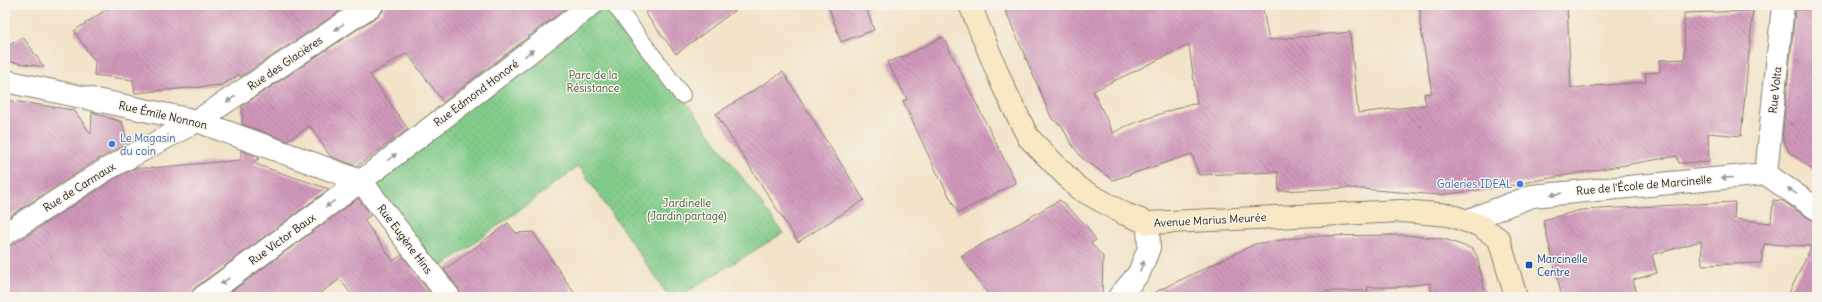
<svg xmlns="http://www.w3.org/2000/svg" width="1822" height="302" viewBox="0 0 1822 302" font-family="Delius,sans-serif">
<defs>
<pattern id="park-dots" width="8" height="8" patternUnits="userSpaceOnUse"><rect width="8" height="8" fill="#82cc8a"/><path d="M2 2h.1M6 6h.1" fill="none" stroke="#70af76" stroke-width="1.8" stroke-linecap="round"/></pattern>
<pattern id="building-back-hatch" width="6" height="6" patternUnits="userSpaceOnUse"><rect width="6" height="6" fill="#d199bb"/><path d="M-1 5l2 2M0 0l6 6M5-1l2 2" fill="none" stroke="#a97c97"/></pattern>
</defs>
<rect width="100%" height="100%" fill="#f7f3e8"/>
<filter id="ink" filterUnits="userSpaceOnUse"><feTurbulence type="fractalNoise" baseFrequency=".025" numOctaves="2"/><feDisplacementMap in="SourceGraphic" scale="8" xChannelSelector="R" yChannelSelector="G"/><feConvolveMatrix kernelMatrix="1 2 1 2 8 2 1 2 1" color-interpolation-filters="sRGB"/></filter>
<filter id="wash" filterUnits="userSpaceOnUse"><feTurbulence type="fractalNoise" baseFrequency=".012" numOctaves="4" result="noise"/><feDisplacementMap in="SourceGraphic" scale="16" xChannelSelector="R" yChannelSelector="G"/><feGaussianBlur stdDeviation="0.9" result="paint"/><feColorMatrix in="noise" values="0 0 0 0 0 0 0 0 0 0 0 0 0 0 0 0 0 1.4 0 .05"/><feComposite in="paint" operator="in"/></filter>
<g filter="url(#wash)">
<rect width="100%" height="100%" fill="#f2e3c8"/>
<path fill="url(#park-dots)" stroke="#4f7453" d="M591,5h24l168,228 -105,64h-9l-90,-131 -147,108 -71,-93z"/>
<g id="blocks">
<path fill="url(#building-back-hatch)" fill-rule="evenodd" d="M113,5h236l-109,72v-3l-18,11 -87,8 -2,-13 -39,-5 1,-13 -21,-31z
M384,5h186l-127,97 -36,-49 -37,22 38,54 -51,37 -27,-10 -20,-30 -23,15 -45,-17v-18l137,-91 4,-4z
M656,5h86l-66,49 -31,-41z
M828,5h37l9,25 -33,12z
M1003,5h259l7,35 81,-8 8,81 68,-8 -2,-11 8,-1 -12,-69v-19h147l4,83 75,-6 -1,-9 15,-1v-12l25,-1 -1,-46 69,-2 -12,125 -33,-3 1,29 -30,1 -2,-7 -138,24 -35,7 -65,8 -91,-7 -69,3 -1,-19 -79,3 -7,-21 -79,26 -31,-22 -12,-16 -8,-16 -10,-7zM1189,45l8,59 -11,1 -60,21 -13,7 -20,-42z
M1817,9v164l-28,-21 -7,-14 13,-128z
M23,37l21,30 -39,-6v-13z
M943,37l73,146 -58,30 -26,-50 -29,-62 4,-2 -20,-37 18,-6z
M783,72l81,128 -66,42 -82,-128z
M5,100l69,10 17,24 1,-22 30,10 5,18 -2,5 -25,13 -95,61z
M241,150l19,8 -8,5 77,26 -133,98 -4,5 -1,5h-180l-6,-9v-42l7,-1 101,-65 22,-12h16l90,-8z
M358,198l13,17 -7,5 29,41 9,-6 31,42h-80l-13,-18 -25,18h-91z
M1060,200l26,25 10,15 -5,3 12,14 -1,40h-112l-29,-41z
M1773,200l10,1 27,18 7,2v63l-6,13h-24l25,-51 -48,-2 -3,19 -59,2 -1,-24 -49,14 5,18 -24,7 5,17h-76l-19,-77 38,-10 154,-8 -1,17 37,4z
M508,223l8,10 17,-1 44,65h-116l-2,-8 -15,-19z
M1405,235l39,4 29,10 4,7 9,41h-47l-1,-6 -6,2 -2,-10 -32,4h-31l1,4h-43l2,6h-182l110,-53 53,-8z"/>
</g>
</g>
<g filter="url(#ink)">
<use href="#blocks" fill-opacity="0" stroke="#878072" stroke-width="1"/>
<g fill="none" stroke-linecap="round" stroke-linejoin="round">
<g stroke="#878072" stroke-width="18">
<path id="lane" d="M615,5l67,90"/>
</g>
<g stroke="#878072" stroke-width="24">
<path id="street" d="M5,81l192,40 164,60
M1766,174l17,-169
M361,181l88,116
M1466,221l66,-25 234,-22 51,35
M5,234l102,-65 90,-48 175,-116
M203,297l158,-116 230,-176
M1119,297l20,-24 10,-25 -1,-25"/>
</g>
<g stroke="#878072" stroke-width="24">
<path id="secondary" d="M970,5l33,81 25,51 50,51 47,26 23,9 254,-12 47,4 30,10 20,14 17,58"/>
</g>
<use href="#lane" stroke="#fff" stroke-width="16"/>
<use href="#street" stroke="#fff" stroke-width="22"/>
<use href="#secondary" stroke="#f8e8c3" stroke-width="22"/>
</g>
<defs><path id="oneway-solid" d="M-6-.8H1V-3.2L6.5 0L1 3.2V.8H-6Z"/></defs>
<g fill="#999">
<use href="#oneway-solid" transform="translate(339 27) rotate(146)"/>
<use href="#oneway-solid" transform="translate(529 53) rotate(-37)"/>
<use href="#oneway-solid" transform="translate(231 99) rotate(146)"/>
<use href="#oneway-solid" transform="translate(392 157) rotate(-37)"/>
<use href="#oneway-solid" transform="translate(1727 178) rotate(175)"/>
<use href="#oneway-solid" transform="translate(1792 191) rotate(-146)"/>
<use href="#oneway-solid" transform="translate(1556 194) rotate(174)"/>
<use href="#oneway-solid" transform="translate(330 204) rotate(144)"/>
<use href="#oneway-solid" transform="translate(1142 266) rotate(-68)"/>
<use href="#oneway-solid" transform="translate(225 281) rotate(144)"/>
</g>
</g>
<g fill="#3f7fe0" stroke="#f7f3e8" stroke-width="1.5">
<circle cx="112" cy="144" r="4"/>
<circle cx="1520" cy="184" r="4"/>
</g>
<rect fill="#1a4fb4" stroke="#f7f3e8" stroke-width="1.5" x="1525" y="261" width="8" height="8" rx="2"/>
<g text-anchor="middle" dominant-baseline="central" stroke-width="3" stroke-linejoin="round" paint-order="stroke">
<g font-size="11" fill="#1c1c1c" stroke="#f7f3e8">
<text transform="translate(285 63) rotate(-34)">Rue des Glacières</text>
<text transform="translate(1775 90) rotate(-84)">Rue Volta</text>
<text transform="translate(476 93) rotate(-37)">Rue Edmond Honoré</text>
<text transform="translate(163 115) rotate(13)">Rue Émile Nonnon</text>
<text transform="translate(1644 185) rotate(-5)">Rue de l'École de Marcinelle</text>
<text transform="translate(79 187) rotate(-32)">Rue de Carmaux</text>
<text transform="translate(1210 220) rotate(-3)">Avenue Marius Meurée</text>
<text transform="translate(282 239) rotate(-36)">Rue Victor Baux</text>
<text transform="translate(405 239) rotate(53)">Rue Eugène Hins</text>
</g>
<g font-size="11" fill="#405a42" stroke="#f7f3e8">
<text x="593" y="75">Parc de la<tspan x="593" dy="13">Résistance</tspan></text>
<text x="687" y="203">Jardinelle<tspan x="687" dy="13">(Jardin partagé)</tspan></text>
</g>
<g font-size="11" fill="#366cbe" stroke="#f7f3e8" text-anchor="start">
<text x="120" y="138">Le Magasin<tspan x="120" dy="13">du coin</tspan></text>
<text x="1512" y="184" text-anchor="end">Galeries IDEAL</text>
</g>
<g font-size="11" fill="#164399" stroke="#f7f3e8" text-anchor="start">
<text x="1537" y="259">Marcinelle<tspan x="1537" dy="13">Centre</tspan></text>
</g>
</g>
<rect width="1822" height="302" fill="none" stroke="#f7f3e8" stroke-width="20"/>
</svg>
